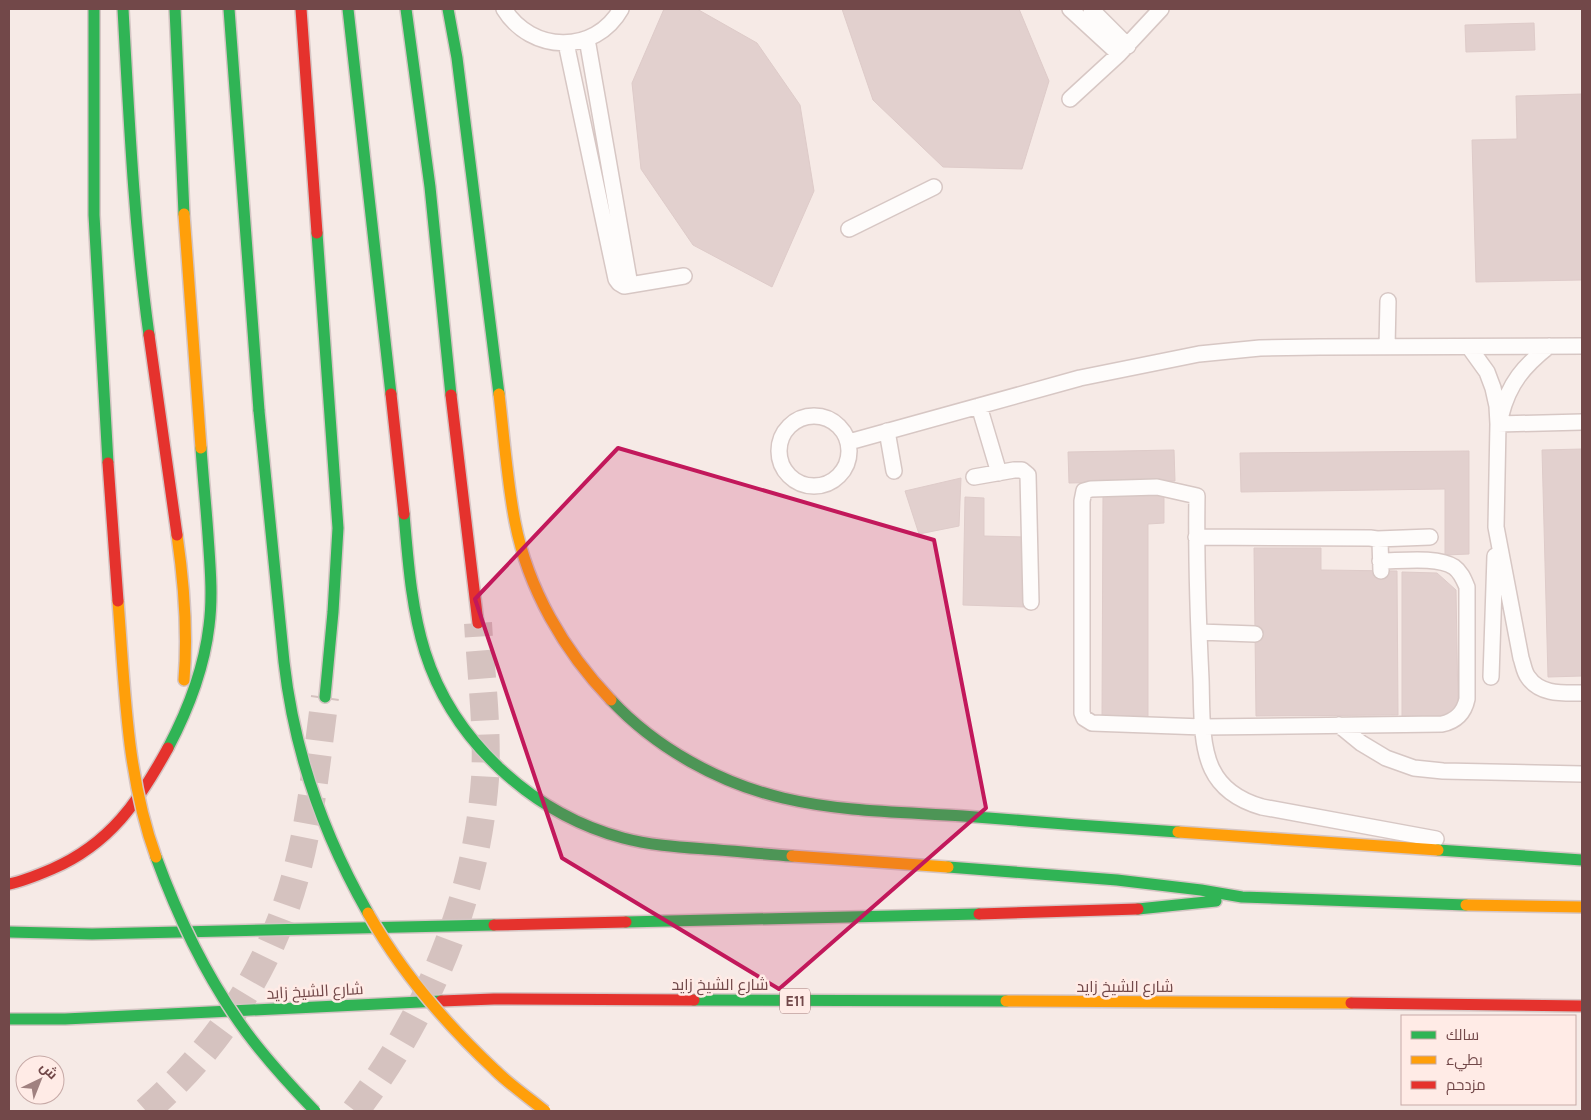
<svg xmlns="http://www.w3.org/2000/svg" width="1591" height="1120" viewBox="0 0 1591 1120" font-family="Karla,Cairo,sans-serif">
<rect width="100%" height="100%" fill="#f6eae6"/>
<path fill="#e2d0ce" stroke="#decbc9" d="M664,9h33l60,34 43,62 14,86 -42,96 -79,-42 -52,-76 -9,-86z
M842,9h177l30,72 -27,88 -79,-2 -70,-67z
M1534,23l1,27 -69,2 -1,-27z
M1582,94v186l-106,2 -4,-142 45,-1 -1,-43z
M1582,449v227l-34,1 -6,-227z
M1174,450l1,31 -106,2 -1,-31z
M1469,451v103l-24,1v-66l-204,3 -1,-39z
M961,478l-2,48 -40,8 -14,-43z
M1164,492v31l-16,1v193h-46l1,-224z
M965,497l19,1v38l41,1 -1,70 -61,-2z
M1254,548h67v22l76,1 1,144 -142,1z
M1402,572l35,1 19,17 2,116 -11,10 -45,1z"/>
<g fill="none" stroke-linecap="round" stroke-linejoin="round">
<path stroke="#d5c2bf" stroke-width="28" stroke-dasharray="28 14" stroke-linecap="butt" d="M146,1111c73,-64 127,-147 151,-241 15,-56 20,-115 28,-173
M355,1111c73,-96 121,-211 130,-332 3,-51 -4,-104 -7,-156"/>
<g stroke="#d7c7c4" stroke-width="18">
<path id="lane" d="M504,9c27,44 91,46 117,0
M1070,9l49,45
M1091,9l37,37
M587,39l43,246
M566,43l50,236 3,4 5,3 60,-10
M1070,99l49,-45 42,-45
M849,229l85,-42
M1387,347l1,-46
M1469,347l18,25 6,16 4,18 1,18 -2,103 25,131c2,5 3,14 7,19 12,18 35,16 54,16
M979,406l20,67
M1501,415c8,-32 23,-49 48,-69
M779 451a35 35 0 1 1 70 0a35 35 0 1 1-70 0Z
M1498,424l84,-2
M887,431l7,40
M849,442l231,-64 119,-24 61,-6 60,-1 262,-1
M974,477l40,-7h8l6,5 3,127
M1196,537l174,1 7,1 3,3 1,29
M1377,539l53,-2
M1380,561c20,0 58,-5 74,6 7,5 10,13 13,20v112c-3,14 -11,22 -25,25l-239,3 -111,-4 -8,-5 -2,-5v-212l2,-10 7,-2 66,-2 40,9c-1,61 1,122 4,183 1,27 -1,65 11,90 10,21 29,32 50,38l174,32
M1199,632l56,2
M1491,677l4,-121
M1339,725l22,18 25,15 28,10 29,3 139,3"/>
</g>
<g stroke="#d5c5c4" stroke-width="14">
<path id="fast" d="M94,9v206l14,248
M123,9c6,109 11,218 26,326
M175,9l9,205
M229,9l30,402
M348,9l43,385
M406,9l24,178 21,208
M448,9l9,49 42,336
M317,233l21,295 -5,84 -8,85
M404,514c4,46 7,93 21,138 28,89 108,162 198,186 26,7 55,9 82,11 29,2 58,5 87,7
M611,700c45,48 108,83 172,98 59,14 120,14 180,18 72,6 143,11 215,16
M168,748c20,-38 36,-79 41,-122 4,-30 1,-61 -1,-91 -2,-29 -5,-58 -7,-87
M1438,850l144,10
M948,867l169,13 84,10 41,7 224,8
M1138,909l78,-8
M626,922l353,-8
M9,932l83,2 402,-9
M694,1000l312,1
M9,1019h56l376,-18"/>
</g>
<g stroke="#d5c5c4" stroke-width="14">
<path id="slow" d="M184,214l17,234
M499,394c5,42 8,87 16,128 13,67 49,129 96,178
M177,535c7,48 11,96 7,145
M1178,832l260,18
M792,856l156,11
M1466,905l116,2
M1006,1001l345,2"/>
</g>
<g stroke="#d5c5c4" stroke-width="14">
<path id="jam" d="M301,9l16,224
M149,335l28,200
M391,394l13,120
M451,395l27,228
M9,884c15,-3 29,-9 43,-15 58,-25 87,-68 116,-121
M979,914l159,-5
M494,925l132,-3
M441,1001l53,-2 200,1
M1351,1003l231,3"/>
</g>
<use href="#lane" stroke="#fefcfb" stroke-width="15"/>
<use href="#fast" stroke="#30b455" stroke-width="11"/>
<use href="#slow" stroke="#ff9f0a" stroke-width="11"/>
<use href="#jam" stroke="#e5322d" stroke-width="11"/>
<g stroke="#d5c5c4" stroke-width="14" stroke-linecap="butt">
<path id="fast-bridge" d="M259,411l25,251c10,89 40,174 84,251
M156,857c23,63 51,122 91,176 21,28 44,53 68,78"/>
</g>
<g stroke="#d5c5c4" stroke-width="14" stroke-linecap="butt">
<path id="slow-bridge" d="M118,601c7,87 8,174 38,256
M368,913c33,59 78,111 127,157 15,15 33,27 50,41"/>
</g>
<g stroke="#d5c5c4" stroke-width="14" stroke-linecap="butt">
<path id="jam-bridge" d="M108,463l10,138"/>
</g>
<use href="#fast-bridge" stroke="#30b455" stroke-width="11"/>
<use href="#slow-bridge" stroke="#ff9f0a" stroke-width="11"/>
<use href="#jam-bridge" stroke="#e5322d" stroke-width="11"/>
</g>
<path fill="#c2185b" fill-opacity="0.2" stroke="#c2185b" stroke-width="4" stroke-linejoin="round" d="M618,448l316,92 52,268 -207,181 -217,-131 -87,-259z"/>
<g text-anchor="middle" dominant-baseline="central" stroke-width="5" stroke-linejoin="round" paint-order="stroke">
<rect fill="#ffebe6" stroke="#9c7978" stroke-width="1" x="780" y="988.5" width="30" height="25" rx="4"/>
<g font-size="15" font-weight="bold" fill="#724849">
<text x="795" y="1001">E11</text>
</g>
<g font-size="16" fill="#724849" stroke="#ffebe6">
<text x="720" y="984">شارع الشيخ زايد</text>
<text x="1125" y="986">شارع الشيخ زايد</text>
<text transform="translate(315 991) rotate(-3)">شارع الشيخ زايد</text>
</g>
</g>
<rect width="1591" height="1120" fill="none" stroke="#724849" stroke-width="20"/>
<rect x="1401" y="1015" width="175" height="90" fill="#ffebe6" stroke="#c7aaa7"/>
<rect x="1411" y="1031" width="25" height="8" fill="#30b455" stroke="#c7aaa7"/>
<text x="1446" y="1040" font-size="15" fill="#724849">سالك</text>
<rect x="1411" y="1056" width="25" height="8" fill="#ff9f0a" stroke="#c7aaa7"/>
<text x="1446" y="1065" font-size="15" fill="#724849">بطيء</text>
<rect x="1411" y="1081" width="25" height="8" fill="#e5322d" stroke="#c7aaa7"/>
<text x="1446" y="1090" font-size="15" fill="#724849">مزدحم</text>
<g transform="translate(40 1080) rotate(43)"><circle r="24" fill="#ffebe6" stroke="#c7aaa7"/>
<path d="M0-4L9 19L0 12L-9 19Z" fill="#a08180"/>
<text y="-8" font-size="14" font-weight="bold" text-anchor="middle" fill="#724849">ش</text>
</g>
</svg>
